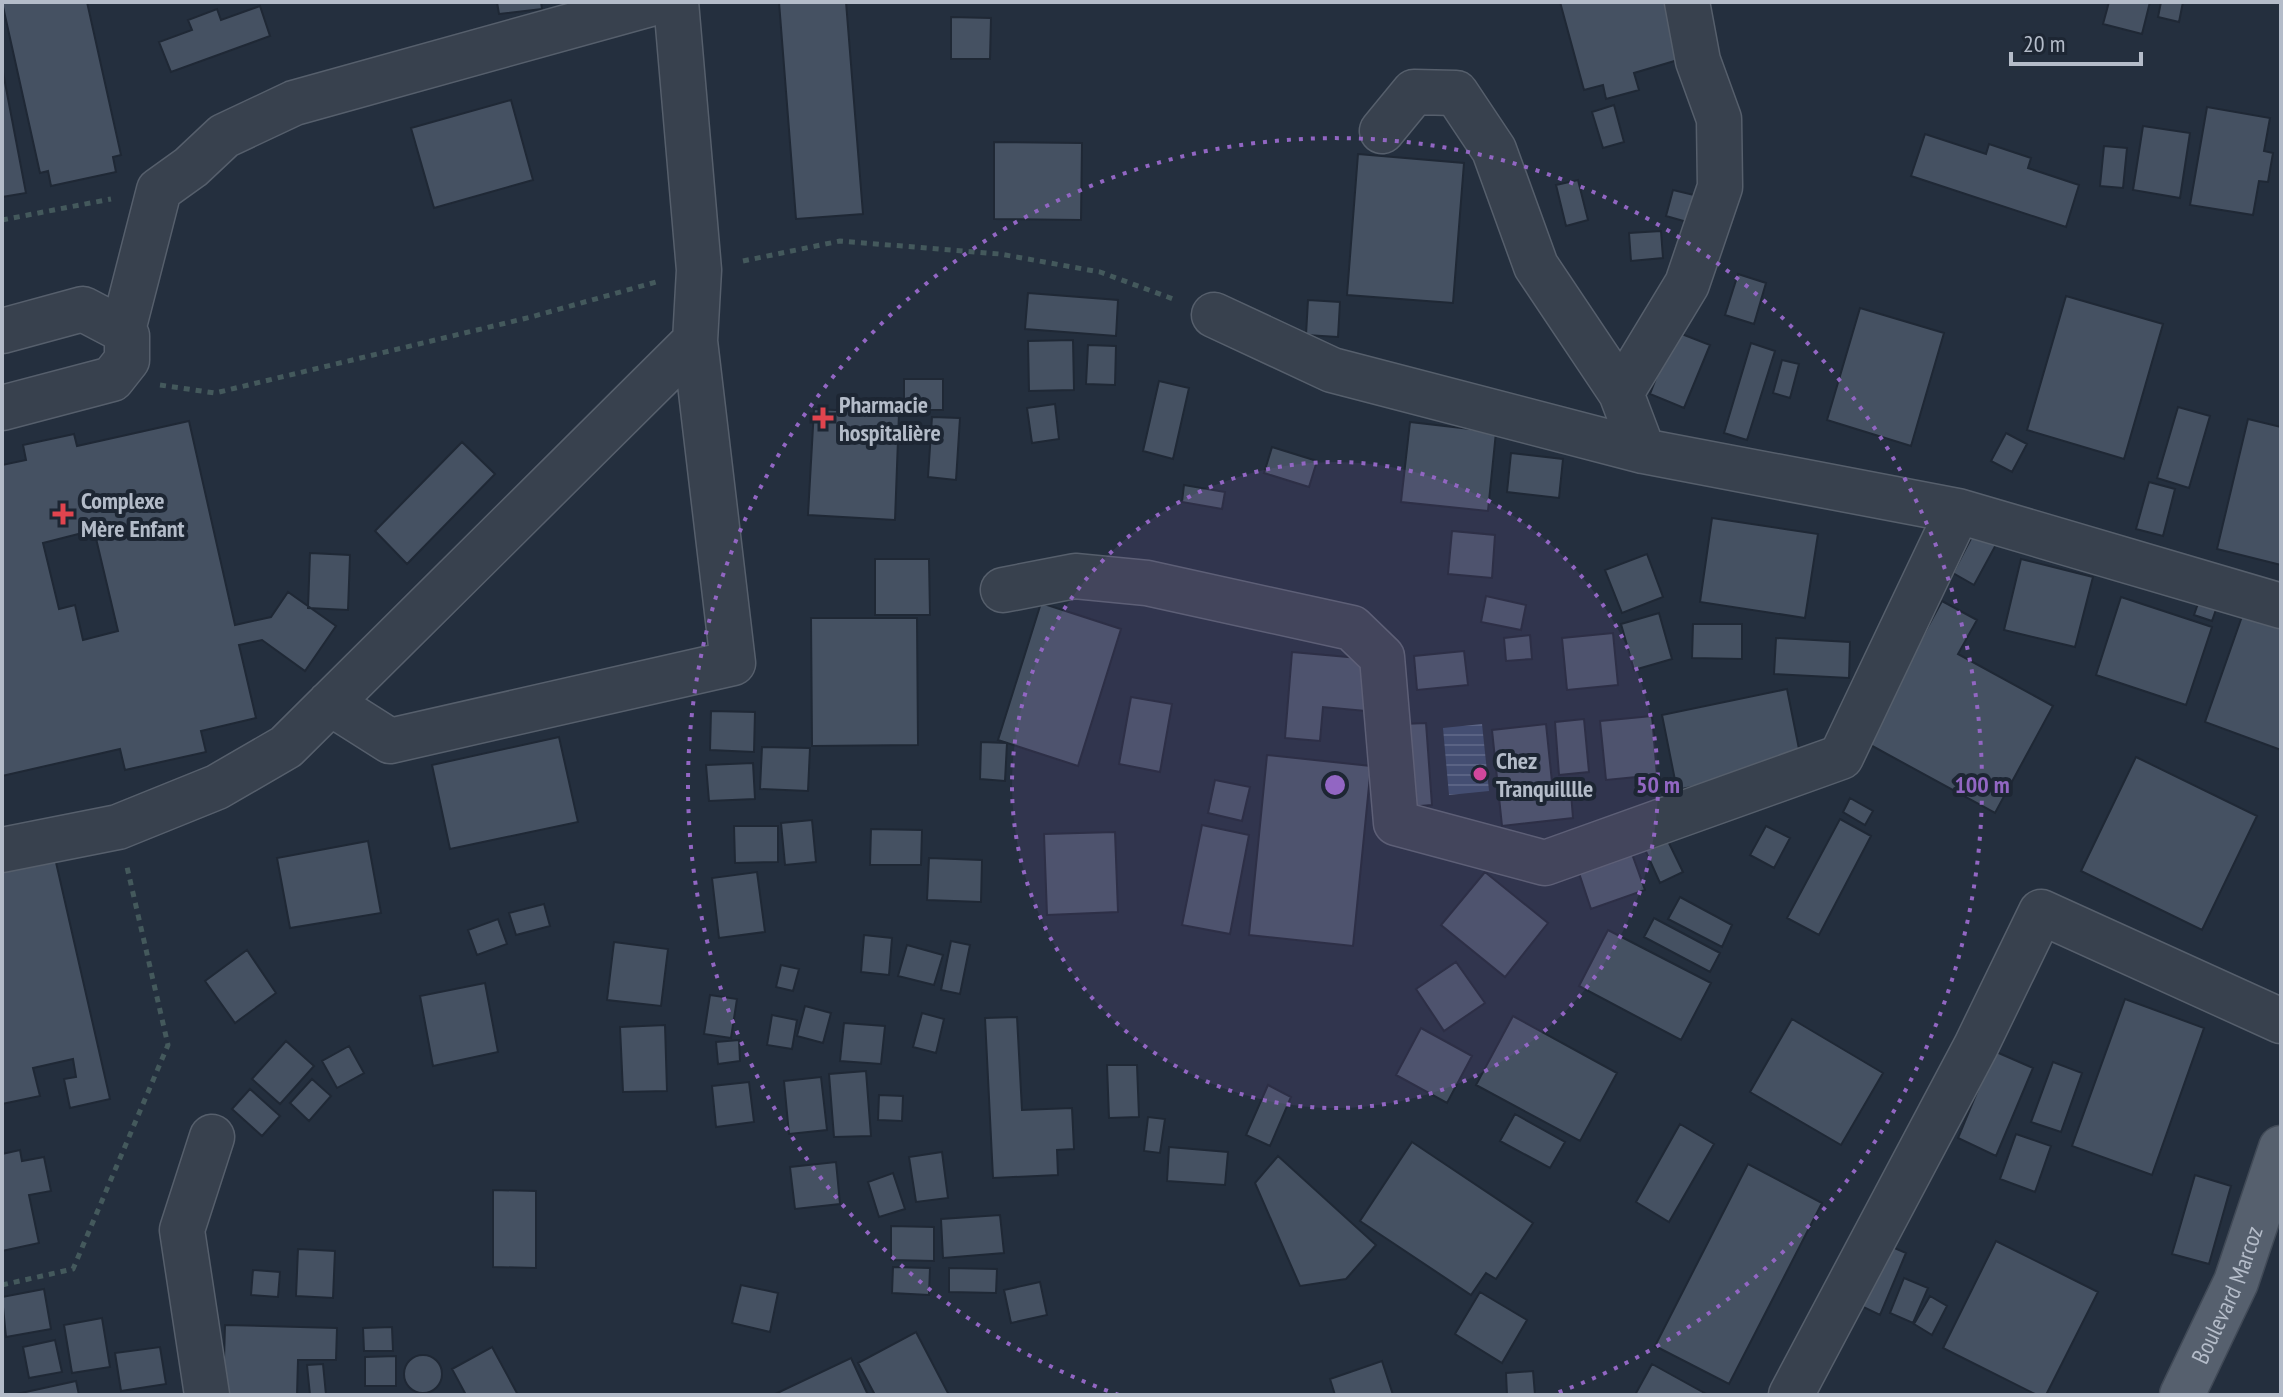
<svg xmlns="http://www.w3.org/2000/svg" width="2283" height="1397" viewBox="0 0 2283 1397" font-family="'PT Sans Narrow',sans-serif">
<defs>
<pattern id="water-rules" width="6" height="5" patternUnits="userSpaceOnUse" patternTransform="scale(2)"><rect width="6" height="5" fill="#394c67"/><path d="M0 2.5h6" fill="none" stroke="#53647b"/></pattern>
</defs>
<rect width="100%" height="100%" fill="#242f3e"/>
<path fill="url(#water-rules)" d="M1482,724l7,67 -40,4 -6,-67z"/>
<path fill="#455162" stroke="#1f2835" stroke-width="2" fill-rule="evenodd" d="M2,2h85l34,153 -8,2 3,15 -65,14 -3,-15 -8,2z
M497,2h44l1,7 -43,5z
M779,2h67l17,212 -67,5z
M1560,2h113l15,55 -54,16 5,17 -33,9 -3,-14 -19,5z
M2109,2h41l-8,32 -39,-10z
M2161,2h22l-4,20 -21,-5z
M260,6l10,30 -99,36 -12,-30 33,-12 -4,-10 29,-11 4,11z
M951,17l40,1 -1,41h-39z
M2,67l24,126 -24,4z
M511,100l22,80 -99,28 -23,-80z
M1614,105l10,37 -21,6 -11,-36z
M2207,107l63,11 -6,33 9,2 -5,29 -9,-1 -6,34 -63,-10z
M2143,126l47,7 -10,65 -47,-8z
M1925,134l61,20 3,-10 42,14 -3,10 51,17 -13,42 -155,-51z
M994,142l88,1 -1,77 -87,-1z
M2104,146l23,2 -4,40 -23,-2z
M1358,154l106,9 -11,140 -106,-8z
M1578,180l10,40 -22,6 -10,-41z
M1673,190l21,5 -7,27 -21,-6z
M1661,231l2,27 -32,3 -2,-28z
M1738,274l28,9 -12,41 -29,-9z
M1028,293l90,7 -2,36 -91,-7z
M2066,296l97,28 -39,135 -97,-29z
M1308,300l32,2 -2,35 -32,-2z
M1860,308l84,25 -33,113 -84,-26z
M1674,331l36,14 -26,63 -34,-14z
M1073,340l1,50 -45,1 -1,-50z
M1751,343l24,8 -28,89 -23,-7z
M1088,345l28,1 -1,39 -29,-1z
M1782,360l17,4 -9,34 -17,-5z
M904,379h39v31h-39z
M1159,381l30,7 -16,71 -30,-8z
M1055,404l4,35 -27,4 -5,-35z
M2178,407l32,9 -21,72 -32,-10z
M814,409l85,4 -4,107 -87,-5z
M932,417l28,1 -4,62 -28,-3z
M2248,419l33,8v138l-64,-16z
M189,421l46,204 36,-8 17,-25 48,34 -31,45 -43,-31 -23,5 17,73 -55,13 5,21 -81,18 -5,-21 -118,27v-311l24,-5 -3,-15 51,-11 3,12zM94,530l24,101 -35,9 -8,-35 -16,4 -16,-66z
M1410,422l86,10 -8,79 -87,-9z
M2006,433l21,11 -15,28 -21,-11z
M462,442l33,32 -88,90 -32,-33z
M1272,447l45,14 -8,26 -45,-14z
M1511,453l52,6 -4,39 -52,-6z
M2149,482l26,7 -12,47 -27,-7z
M1184,485l41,7 -3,17 -40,-7z
M1712,518l106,16 -13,84 -105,-16z
M1976,529l22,12 -24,44 -21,-12z
M1452,531l43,4 -3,43 -44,-4z
M310,553l40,2 -2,55 -40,-2z
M1647,554l16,43 -41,16 -17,-43z
M875,559h54l1,56h-55z
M2021,559l72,18 -18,70 -71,-17z
M2201,595l18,6 -7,20 -18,-6z
M1486,596l40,9 -5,25 -40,-8z
M2121,597l91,30 -26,78 -90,-30z
M1942,601l35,19 -19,34 95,52 -58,107 -130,-71z
M1041,603l80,26 -43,137 -80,-26z
M2246,605l35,12v133l-76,-28z
M1659,613l13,46 -38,11 -13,-46z
M811,618h106l1,127 -106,1z
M1693,624h49v35l-50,-1z
M1613,633l5,52 -51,5 -5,-52z
M1530,635l2,24 -26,2 -2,-23z
M1776,638l74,4 -1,36 -75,-4z
M1464,651l4,34 -51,5 -3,-34z
M1292,652l78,7 -4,52 -43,-4 -3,34 -35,-3z
M1787,689l15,75 -125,26 -15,-75z
M1131,697l41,7 -12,68 -41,-8z
M711,711l44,1 -1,40 -44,-2z
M1652,716l5,59 -51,5 -6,-59z
M1584,719l5,53 -30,3 -4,-53z
M1426,723l6,82 -24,2 -6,-83z
M1546,724l6,58 18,-2 3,38 -71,8 -10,-96z
M559,737l19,85 -128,27 -18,-84z
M981,742l26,1 -2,38 -25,-2z
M762,747l48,1 -2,43 -48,-2z
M1267,755l104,11 -18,180 -104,-11z
M2136,757l121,59 -55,114 -121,-59z
M753,763l2,36 -46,2 -3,-36z
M1215,780l35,7 -8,34 -34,-8z
M1850,798l23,13 -8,14 -22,-13z
M1840,819l31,17 -52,99 -32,-17z
M812,820l4,42 -31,3 -4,-42z
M1202,825l47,10 -19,99 -48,-9z
M734,826h44v36l-43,1z
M1766,826l24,12 -16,30 -24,-13z
M871,829l51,1 -1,35h-51z
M1115,832l3,80 -71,3 -3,-81z
M1665,835l18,37 -23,11 -17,-38z
M368,841l13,72 -91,15 -13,-70z
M1632,854l13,36 -54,19 -12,-36z
M55,858l55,241 -40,9 -6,-29 12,-2 -3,-18 -40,9 7,28 -38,8v-234z
M929,858l53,2 -1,42 -54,-2z
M757,872l8,60 -46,6 -7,-60z
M1485,872l63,51 -43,54 -64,-52z
M1680,897l52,28 -10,22 -54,-28z
M544,904l6,22 -34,9 -7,-22z
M1654,918l66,35 -10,19 -66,-35z
M498,919l9,25 -30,11 -9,-25z
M1608,930l103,53 -30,57 -102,-54z
M864,935l28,3 -3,37 -28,-3z
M951,941l19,4 -10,49 -19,-4z
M614,942l54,7 -7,57 -54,-6z
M907,945l36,10 -9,30 -36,-9z
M247,950l29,43 -41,30 -30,-42z
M1456,962l29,41 -41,28 -28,-42z
M781,965l18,4 -6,22 -17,-4z
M485,983l13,69 -65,14 -13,-70z
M710,995l27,4 -6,39 -27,-4z
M2125,999l79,29 -52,147 -80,-29z
M805,1006l26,7 -8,30 -26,-7z
M922,1013l22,6 -8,34 -23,-6z
M772,1015l25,5 -5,29 -25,-4z
M1513,1016l104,57 -37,68 -104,-56z
M1017,1017l5,93 50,-2 2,41 -17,1 1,25 -65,3 -8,-160z
M1792,1019l91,54 -42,72 -91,-53z
M844,1023l41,3 -4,38 -41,-3z
M665,1025l2,66 -44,1 -3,-65z
M1421,1028l51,28 -25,47 -51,-28z
M739,1040l1,21 -22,3 -2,-22z
M286,1041l28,25 -34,38 -28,-25z
M349,1046l15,27 -27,15 -15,-27z
M1994,1051l39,17 -37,88 -38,-18z
M2053,1062l29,11 -21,59 -30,-10z
M1107,1065h30l2,52 -30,1z
M866,1071l5,65 -37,1 -5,-63z
M821,1077l6,53 -38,4 -5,-53z
M312,1079l19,17 -22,25 -19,-18z
M749,1082l5,40 -38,5 -4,-41z
M1268,1085l23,12 -21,49 -24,-11z
M250,1089l30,27 -18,20 -30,-27z
M879,1095l24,1 -1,25 -24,-1z
M1515,1114l50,28 -15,26 -50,-27z
M1148,1117l17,2 -5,34 -16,-2z
M1680,1124l34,20 -45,78 -33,-20z
M2016,1134l35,12 -16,46 -35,-13z
M1412,1142l121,81 -37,56 -10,-6 -15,22 -111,-74z
M1169,1147l59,5 -3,33 -58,-4z
M20,1150l2,11 22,-4 7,34 -22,4 10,48 -37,8v-97z
M942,1152l6,46 -32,4 -7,-45z
M1278,1156l98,89 -30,34 -46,7 -45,-103z
M836,1162l4,42 -45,5 -5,-42z
M1748,1164l74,39 -93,181 -74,-38z
M893,1173l12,36 -26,8 -11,-35z
M2195,1175l36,11 -22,78 -37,-10z
M493,1190l43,1v77l-43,-1z
M1000,1215l4,38 -61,5 -2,-39z
M891,1226l43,1v34l-43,-1z
M1996,1241l102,51 -52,103h-9l-94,-47z
M1883,1243l23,10 -26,62 -23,-11z
M298,1249l37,2 -2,47 -37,-2z
M893,1267l37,1 -1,27 -37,-2z
M949,1268l48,1 -1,24 -47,-1z
M253,1270l27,2 -2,25 -27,-2z
M1904,1278l24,10 -15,35 -23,-10z
M1040,1282l7,33 -36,8 -7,-33z
M741,1285l37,8 -8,39 -38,-9z
M44,1289l7,40 -45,8 -4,-40z
M1480,1292l47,28 -25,43 -47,-29z
M1930,1296l17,10 -15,29 -18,-11z
M102,1318l8,49 -38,6 -8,-48z
M225,1325l112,3 -1,32h-38l-1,35h-74z
M392,1327l1,24h-29l-1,-23z
M916,1332l33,63h-74l-17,-32z
M55,1340l7,32 -33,6 -6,-31z
M160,1347l6,37 -45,7 -6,-38z
M492,1347l26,48h-52l-14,-26z
M404 1374a19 19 0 1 1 38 0a19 19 0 1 1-38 0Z
M396,1356v30h-31v-29z
M851,1358l17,37h-95z
M1382,1361l11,34h-58l-5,-16z
M323,1364l3,31h-16l-3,-30z
M1652,1364l56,31h-73z
M1533,1371l2,24h-28l-1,-22z
M76,1381l3,14h-67z"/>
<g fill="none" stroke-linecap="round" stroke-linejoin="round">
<g stroke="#565f6c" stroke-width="47">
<path id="minor" d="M1382,131l32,-39 42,1 38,57 42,116 85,127 22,58
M1214,315l118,55 311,81 315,60 323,95
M123,330l36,-140 32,-23 33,-31 70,-33 363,-101
M2,331l81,-22 40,21 4,6v24l-15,19 -110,29
M1621,393l66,-109 33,-97 -1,-68 -21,-58 -11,-59
M1003,590l72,-14 72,7 205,45 30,29 14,166 149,40 296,-106 117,-246
M330,703l60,38 343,-78 -38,-322
M2,850l116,-23 99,-40 69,-40 409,-406 4,-71 -23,-268
M207,1395l-25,-165 30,-93
M1791,1395l185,-349 65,-134 240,109"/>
</g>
<g stroke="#414a57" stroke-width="47">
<g id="major">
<path id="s1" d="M2182,1395l54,-113 45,-134"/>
</g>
</g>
<path stroke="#44595c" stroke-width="5" stroke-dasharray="6 6" stroke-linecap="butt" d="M2,220l109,-21
M743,261l97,-20 160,13 100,18 76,28
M160,385l55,8 316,-76 125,-35
M2,1285l71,-16 95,-224 -41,-178"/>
<use href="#minor" stroke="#38414e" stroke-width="44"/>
<use href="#major" stroke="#56606e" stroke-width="44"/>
</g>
<circle cx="1335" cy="785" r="323" fill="#9266c3" fill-opacity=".12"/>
<g fill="none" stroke="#9266c3" stroke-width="4" stroke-dasharray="4 8">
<circle cx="1335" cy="785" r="323"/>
<path d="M1119 1395A647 647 0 1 1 1551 1395"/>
</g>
<g fill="#e0444e" stroke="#1d2633" stroke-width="3">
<path d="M819 406h8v8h8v8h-8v8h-8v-8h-8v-8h8z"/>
<path d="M59 502h8v8h8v8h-8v8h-8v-8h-8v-8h8z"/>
</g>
<circle fill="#d1479c" stroke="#1d2633" stroke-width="3" cx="1480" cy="774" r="8"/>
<g text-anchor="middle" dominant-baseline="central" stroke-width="8" stroke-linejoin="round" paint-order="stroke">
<g font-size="24" font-weight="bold" fill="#b4bcc9" stroke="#1d2633" text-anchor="start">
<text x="839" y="404">Pharmacie<tspan x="839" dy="28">hospitalière</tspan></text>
<text x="81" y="500">Complexe<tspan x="81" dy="28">Mère Enfant</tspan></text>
<text x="1496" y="760">Chez<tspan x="1496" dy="28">Tranquilllle</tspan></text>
</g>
<g font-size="24" fill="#b4bcc9" stroke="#1d2633">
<text stroke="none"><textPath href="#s1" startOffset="110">Boulevard Marcoz</textPath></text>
</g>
</g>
<circle cx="1335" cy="785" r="12" fill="#9266c3" stroke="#1d2633" stroke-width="4"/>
<g font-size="24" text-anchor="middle" font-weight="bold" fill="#9266c3" stroke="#1d2633" stroke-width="8" stroke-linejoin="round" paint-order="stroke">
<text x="1658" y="793">50 m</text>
<text x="1982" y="793">100 m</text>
</g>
<rect width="2283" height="1397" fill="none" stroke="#b4bcc9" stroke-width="8"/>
<path d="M2011 52v12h130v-12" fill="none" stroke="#b4bcc9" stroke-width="4"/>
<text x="2023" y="52" font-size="24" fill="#b4bcc9" stroke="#1d2633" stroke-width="6" paint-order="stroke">20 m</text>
</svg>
